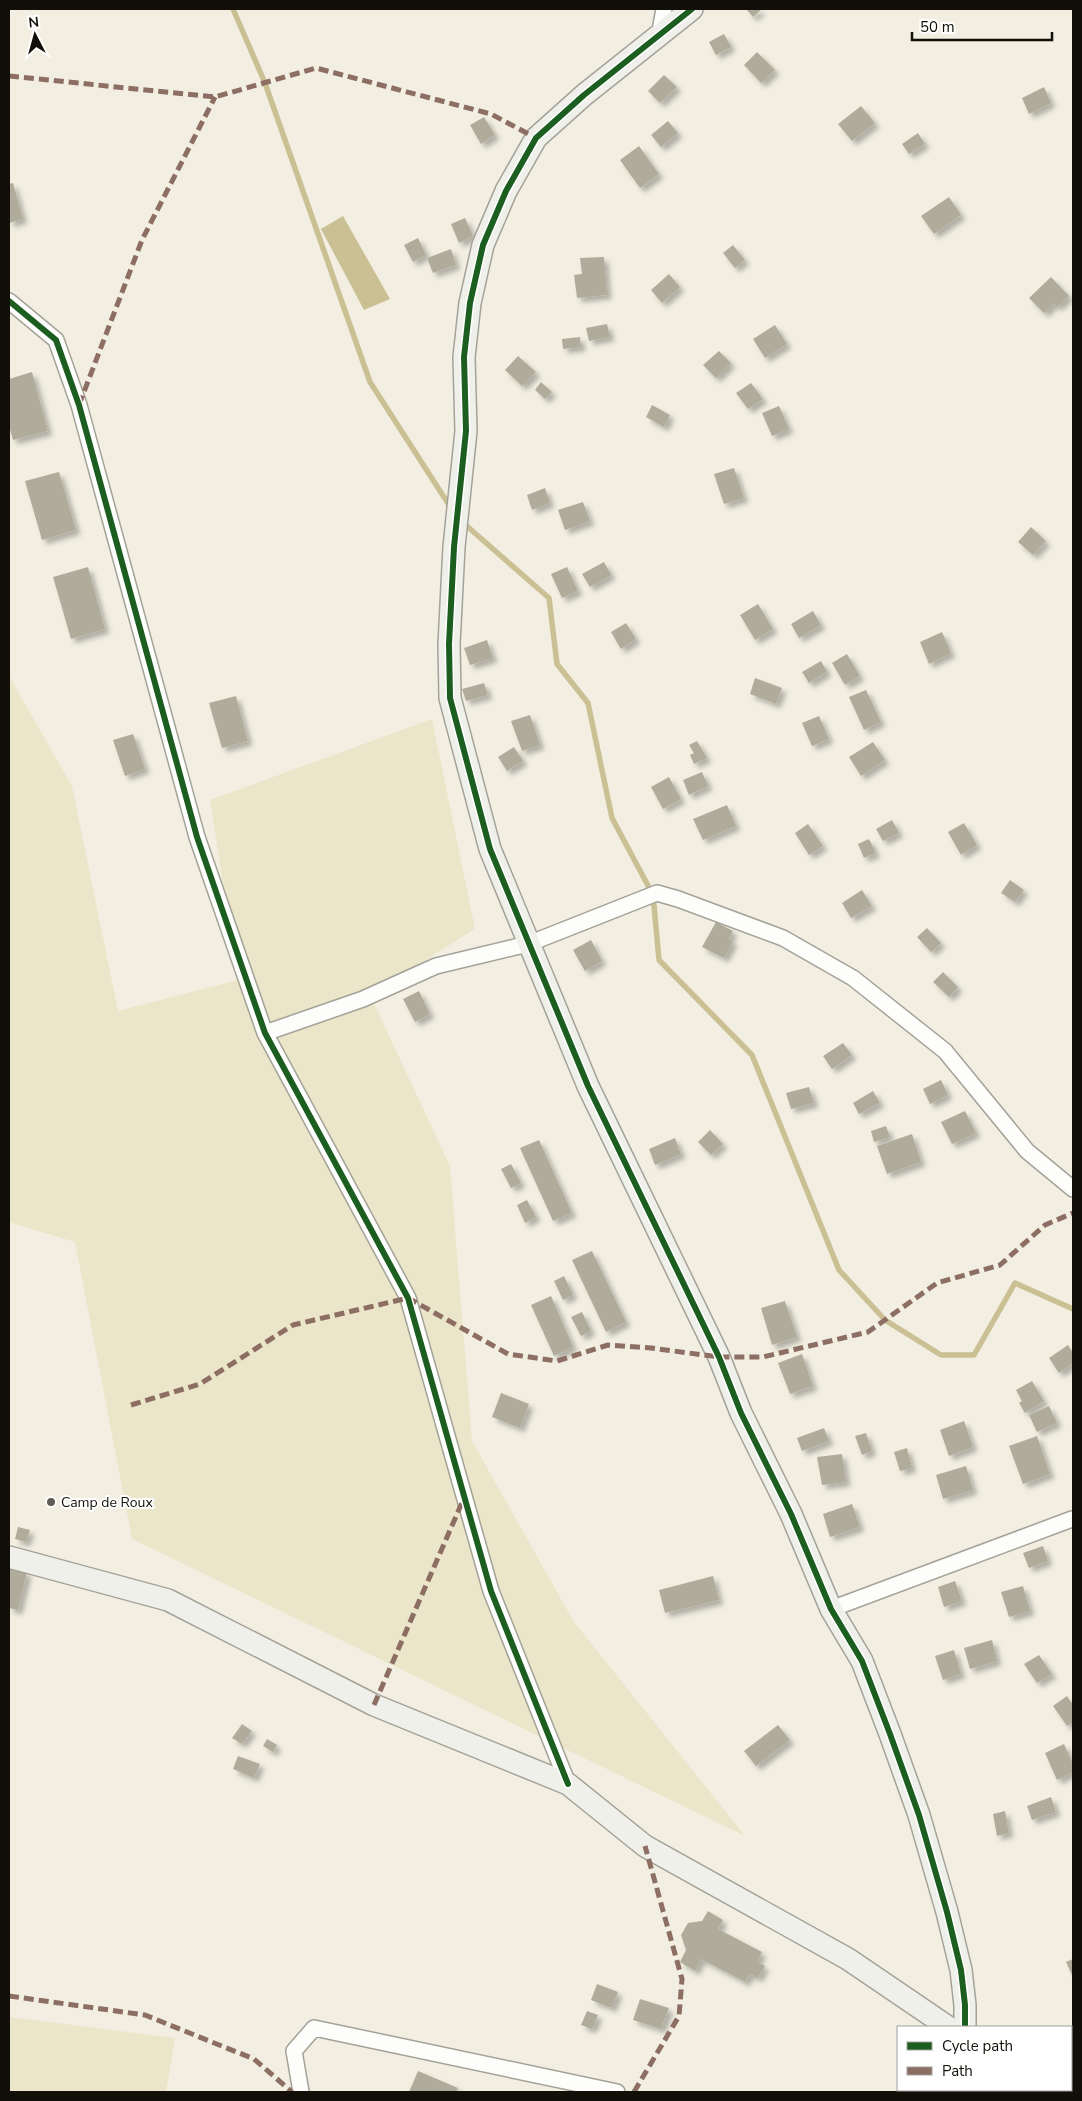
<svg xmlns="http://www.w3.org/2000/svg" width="1082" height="2101" viewBox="0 0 1082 2101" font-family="'Nunito Sans',sans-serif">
<defs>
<filter id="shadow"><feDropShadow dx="4.5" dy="4.5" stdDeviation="2.5" flood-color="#0004"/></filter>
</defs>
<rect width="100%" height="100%" fill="#f2efe2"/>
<path fill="#ebe5c9" d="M9,676l63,110 46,225 120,-31 -28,-180 222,-81 43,210 -105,66 80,171 22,275 102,181 171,214 -613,-297 -57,-297 -66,-20z
M9,2017l166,21 -9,54h-157z"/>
<path fill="#cac094" d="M343,216l47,83 -26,11 -43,-81z"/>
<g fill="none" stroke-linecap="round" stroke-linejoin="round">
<path stroke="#cac094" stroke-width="5.5" d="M233,9l32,74 105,299 81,126
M461,521l88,77 8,66 31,39 24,115 41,77 6,65 93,95 87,215 46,50 56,35h33l41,-72 58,26"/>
</g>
<path fill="#b0ac9b" filter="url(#shadow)" d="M746,9h16l-9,8z
M724,34l7,13 -15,8 -7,-13z
M757,52l18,18 -14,13 -17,-18z
M664,75l13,12 -17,16 -12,-12z
M1044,87l7,16 -22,11 -7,-16z
M861,106l14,17 -23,18 -14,-17z
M484,117l11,18 -14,9 -11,-19z
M668,121l10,12 -17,14 -10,-12z
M918,133l7,11 -16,10 -7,-10z
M639,146l20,28 -19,14 -20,-28z
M13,183l10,36 -14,4v-39z
M949,197l12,18 -27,19 -13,-18z
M465,218l8,18 -14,7 -8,-19z
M418,238l8,17 -13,7 -9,-17z
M733,245l12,15 -10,8 -12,-15z
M451,249l5,16 -23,8 -6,-15z
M604,257l3,38 -30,3 -3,-23 8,-1 -2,-16z
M669,274l11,13 -18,16 -11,-13z
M1051,277l18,19 -12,11 -3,-4 -10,10 -15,-15z
M607,324l3,13 -21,4 -3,-13z
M775,325l12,19 -22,14 -12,-19z
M580,337l1,10 -18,2 -1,-10z
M719,351l12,12 -15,15 -13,-13z
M518,356l18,16 -14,14 -17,-16z
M32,372l16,59 -35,9 -4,-14v-47z
M541,382l11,10 -7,7 -10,-9z
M751,383l12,16 -15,10 -12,-16z
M652,405l18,10 -6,12 -18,-10z
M779,406l10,23 -17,7 -10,-23z
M734,468l10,30 -20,6 -10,-30z
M59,472l17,58 -34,10 -17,-59z
M545,488l5,15 -18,7 -5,-15z
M583,502l7,19 -25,9 -7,-20z
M1031,527l15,14 -13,14 -15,-13z
M604,562l7,13 -21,12 -8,-13z
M88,567l17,62 -34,10 -18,-62z
M567,567l11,24 -16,7 -11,-24z
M758,604l15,25 -18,11 -15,-25z
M813,611l8,14 -22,13 -8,-14z
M626,623l10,16 -15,10 -10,-17z
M942,632l9,21 -22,11 -9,-22z
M487,640l6,18 -23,7 -6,-17z
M847,654l13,22 -15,9 -13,-22z
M821,661l6,11 -18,11 -7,-11z
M755,678l27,10 -6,16 -26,-10z
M484,683l4,12 -22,6 -4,-12z
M866,690l15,32 -17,8 -15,-33z
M236,696l12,45 -26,7 -13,-45z
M530,715l10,30 -18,6 -11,-30z
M819,716l10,23 -17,7 -10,-23z
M133,734l12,35 -20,7 -12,-36z
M697,741l10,17 -13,6 -4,-9 4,-2 -5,-8z
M873,742l12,18 -24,16 -12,-19z
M514,747l9,14 -16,10 -9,-14z
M702,772l6,14 -19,9 -6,-15z
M669,777l12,22 -18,10 -12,-22z
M727,805l9,21 -33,14 -10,-21z
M892,820l7,13 -16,8 -7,-12z
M964,823l13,22 -16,10 -13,-23z
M808,824l15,22 -14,9 -14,-22z
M869,839l7,14 -12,5 -6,-14z
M1010,880l14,10 -9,12 -14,-9z
M862,890l10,16 -21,12 -9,-15z
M716,922l17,9 -4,8 4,3 -9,16 -22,-11z
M927,928l14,15 -10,9 -14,-15z
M591,940l11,21 -17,10 -12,-21z
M943,972l15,15 -9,10 -16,-15z
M419,991l11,23 -15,8 -12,-23z
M843,1043l9,12 -20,14 -9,-13z
M941,1080l7,15 -18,9 -7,-15z
M809,1087l5,16 -23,6 -5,-16z
M873,1091l7,12 -21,11 -6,-11z
M965,1111l11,22 -24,11 -11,-22z
M886,1126l4,11 -16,5 -3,-11z
M710,1130l13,14 -12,11 -13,-13z
M912,1134l9,28 -34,12 -10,-28z
M675,1138l6,16 -26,11 -6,-16z
M539,1140l33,73 -19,8 -33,-73z
M511,1164l10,19 -10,5 -10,-19z
M527,1200l9,17 -11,6 -8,-18z
M592,1251l34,71 -20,10 -34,-72z
M564,1276l9,19 -10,5 -9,-19z
M551,1296l22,51 -19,9 -23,-51z
M785,1301l12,36 -25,8 -11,-37z
M582,1312l9,19 -10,5 -10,-19z
M1068,1345l5,8v10l-14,10 -10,-15z
M802,1354l11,32 -23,8 -12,-31z
M1032,1381l12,20 -19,12 -6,-10 3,-2 -6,-11z
M501,1393l28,11 -9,24 -28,-11z
M1049,1406l8,17 -20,9 -8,-17z
M964,1421l9,26 -24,9 -9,-26z
M824,1428l5,13 -27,10 -5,-13z
M866,1433l6,18 -10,4 -7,-19z
M1037,1436l13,38 -27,10 -14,-38z
M907,1448l5,20 -12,3 -6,-19z
M842,1454l4,28 -24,3 -5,-28z
M966,1466l7,24 -30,9 -7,-24z
M852,1504l8,23 -30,10 -7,-23z
M18,1527l12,3 -4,12 -11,-3z
M1043,1546l5,15 -19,7 -6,-15z
M9,1567l18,5 -9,38 -9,-2z
M713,1576l6,24 -54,13 -6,-23z
M955,1581l7,20 -18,6 -6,-20z
M1023,1586l7,25 -21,6 -8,-25z
M992,1640l5,21 -27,8 -6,-21z
M954,1650l7,24 -18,6 -8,-24z
M1039,1655l13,19 -15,9 -13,-19z
M1067,1696l6,9v17l-6,4 -14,-20z
M242,1724l10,7 -10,13 -10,-6z
M778,1725l12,15 -34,26 -12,-15z
M267,1739l10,6 -4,7 -10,-6z
M1064,1744l9,20v8l-16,8 -12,-27z
M238,1756l22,8 -6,14 -21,-9z
M1051,1797l5,15 -24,8 -5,-14z
M1005,1811l4,22 -12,3 -4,-22z
M708,1911l15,9 -5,9 44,23 -5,10 8,4 -7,12 -8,-4 -5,8 -44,-23 -6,12 -15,-9 6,-12 -5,-15 7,-12 14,-2z
M1073,1959v18l-7,-15z
M597,1984l21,8 -6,16 -21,-8z
M640,1999l29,9 -8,21 -28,-9z
M587,2011l11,4 -6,14 -11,-4z
M418,2071l40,17 -2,4h-47z"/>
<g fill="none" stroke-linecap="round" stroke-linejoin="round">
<g stroke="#a4a298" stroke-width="18">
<path id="street" d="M659,36l5,-27
M9,301l47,39 23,65 118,432 68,196 143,265 83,293 77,193
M265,1033l98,-34 73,-33 92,-22 129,-51 21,6 105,39 70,40 92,73 82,100 46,38
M831,1609l241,-90
M301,2092l-7,-41 20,-23 303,64"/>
</g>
<g stroke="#a4a298" stroke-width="24">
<path id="secondary" d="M692,9l-108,86 -48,43 -30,53 -23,54 -13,58 -6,54 2,74 -12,116 -5,97 1,54 40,151 98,237 131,271 22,56 50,101 40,95 31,52 28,73 29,81 28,97 14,58 4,35v22
M9,1557l159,43 206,105 194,79 77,62 203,113 100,68
M997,2090l1,2"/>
</g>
<use href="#street" stroke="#fdfdfb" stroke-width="15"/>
<use href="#secondary" stroke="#f0f0ea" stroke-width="21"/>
<path stroke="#8d6e63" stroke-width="5" stroke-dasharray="10 5" stroke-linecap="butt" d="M9,76l206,21 101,-29 175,46 45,24
M79,405l63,-165 73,-143
M131,1405l69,-21 93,-59 115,-27 100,56 49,7 51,-16 43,3 68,9h44l105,-25 69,-49 63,-18 45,-40 28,-12
M374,1705l90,-207
M9,1996l136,19 109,44 38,33
M634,2092l45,-76 3,-37 -37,-133"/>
<g stroke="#fff" stroke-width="9">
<path id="cycleway" d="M692,9l-108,86 -48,43 -30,53 -23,54 -13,58 -6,54 2,74 -12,116 -5,97 1,54 40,151 98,237 131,271 22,56 50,101 40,95 31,52 28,73 29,81 28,97 14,58 4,35v22
M9,301l47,39 23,65 118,432 68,196 143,265 83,293 77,193"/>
</g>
<use href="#cycleway" stroke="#1b5e20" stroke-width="6"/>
</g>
<circle fill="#605d54" stroke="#fff" stroke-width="2" cx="51" cy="1502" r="5"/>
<g text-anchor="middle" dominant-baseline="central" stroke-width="4" stroke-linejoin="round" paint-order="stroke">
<g font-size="14" fill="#110f07" stroke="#fff" text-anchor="start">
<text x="61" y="1502">Camp de Roux</text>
</g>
</g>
<rect width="1082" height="2101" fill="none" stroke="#110f07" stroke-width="20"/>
<rect x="897" y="2026" width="175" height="65" fill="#ffffff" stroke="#a09f9c"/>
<rect x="907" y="2042" width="25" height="8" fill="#1b5e20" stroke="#a09f9c"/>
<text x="942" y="2051" font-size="15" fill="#110f07">Cycle path</text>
<rect x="907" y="2067" width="25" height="8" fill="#8d6e63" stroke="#a09f9c"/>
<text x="942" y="2076" font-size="15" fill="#110f07">Path</text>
<g transform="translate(35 35) rotate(354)" stroke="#ffffff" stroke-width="4" paint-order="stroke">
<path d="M0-4L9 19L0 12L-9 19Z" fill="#110f07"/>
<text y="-8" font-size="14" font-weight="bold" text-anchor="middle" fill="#110f07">N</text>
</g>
<path d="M912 32v8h140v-8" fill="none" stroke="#110f07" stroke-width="2.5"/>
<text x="920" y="32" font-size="15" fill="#110f07" stroke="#ffffff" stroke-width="4" paint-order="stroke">50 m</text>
</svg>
